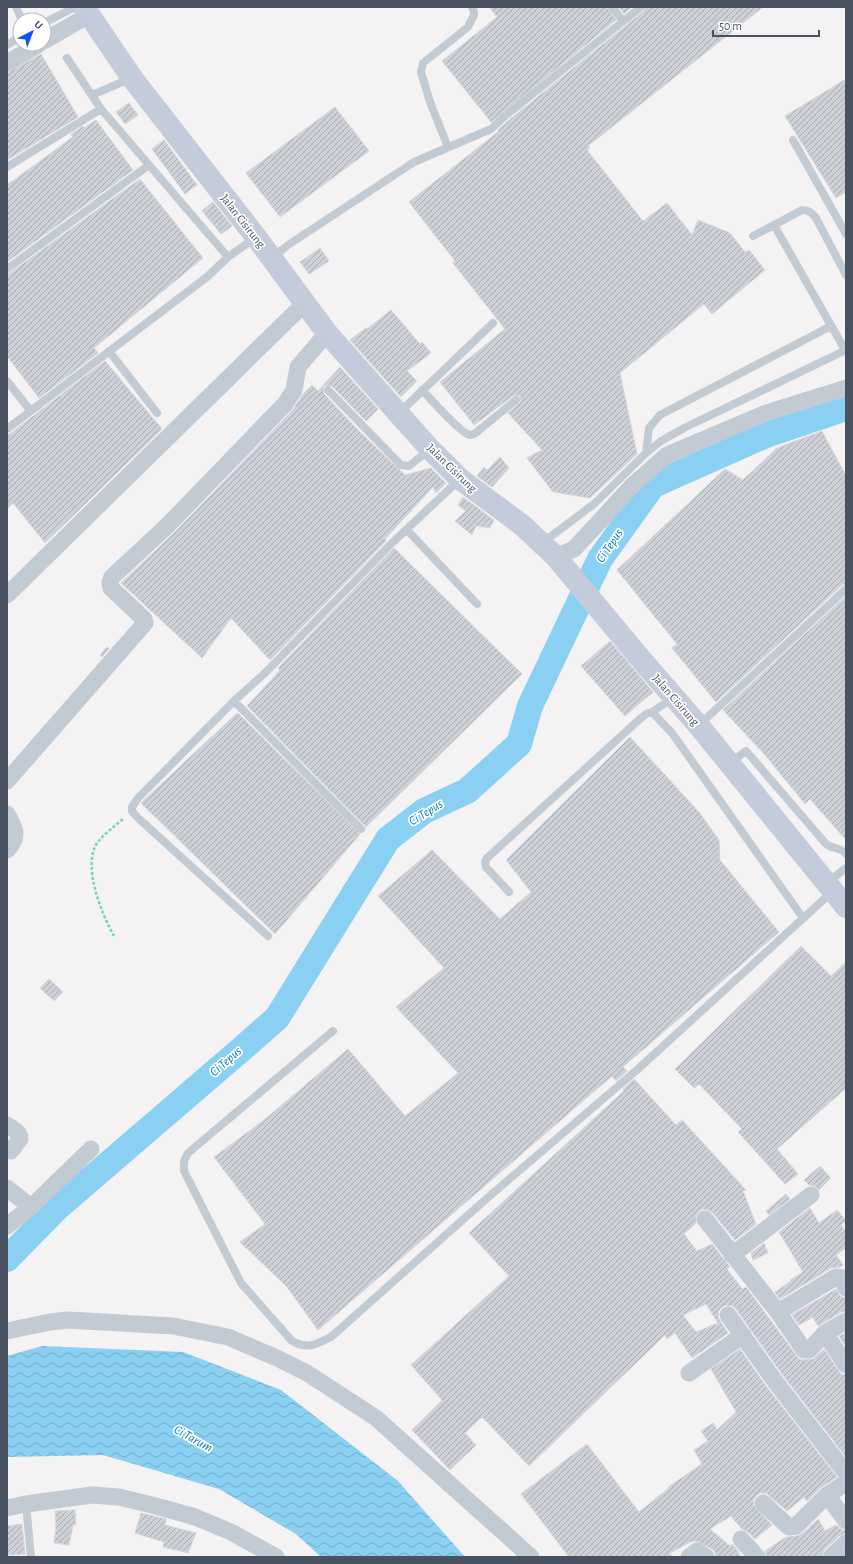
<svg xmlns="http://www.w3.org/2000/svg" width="853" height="1564" viewBox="0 0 853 1564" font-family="'Alegreya Sans',sans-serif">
<defs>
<pattern id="water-waves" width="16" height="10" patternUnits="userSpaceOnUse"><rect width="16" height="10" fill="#8ad0f2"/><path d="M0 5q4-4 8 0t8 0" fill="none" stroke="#73abc7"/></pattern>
<pattern id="building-hatch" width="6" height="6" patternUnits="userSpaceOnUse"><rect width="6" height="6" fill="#ced0d7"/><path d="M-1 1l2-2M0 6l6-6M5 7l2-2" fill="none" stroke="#a9abb2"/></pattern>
</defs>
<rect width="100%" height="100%" fill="#f4f2f2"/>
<path fill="url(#water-waves)" d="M42,1346l141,6 98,38 117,91 67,76h-144l-25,-23 -77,-45 -116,-34 -96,2v-101z"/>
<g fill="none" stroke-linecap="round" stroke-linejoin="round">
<path stroke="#8ad0f2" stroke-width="26" d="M7,1259l50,-51 180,-155 40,-35 111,-179 36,-28 43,-20 52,-47 11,-38 70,-147 53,-74 113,-50 80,-27"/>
</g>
<path fill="url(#building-hatch)" stroke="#d6d7de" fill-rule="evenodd" d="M489,7h118l9,13 -125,102 -49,-61 55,-44z
M619,7h13l-8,7z
M646,7h117l-175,139 2,2 -3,2 56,71 24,-18 25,32 6,-15 32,13 15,19 4,-2 16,20 -53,44 -8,-10 -84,69 17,81 -47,44 -37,-6 -26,-34 15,-8 -34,-37 13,-11 -1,-6 -4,-1 -3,1 -39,29 -34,-43 65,-53 -52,-66 2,-2 -46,-59 89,-70v-2l11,-10 135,-109z
M41,54l37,63 -71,43v-87z
M846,79v113l-10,6 -51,-82z
M129,103l9,12 -13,9 -9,-12z
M335,107l34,44 -89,66 -34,-44z
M96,120l37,50 -126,92v-77l66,-48 -2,-3 12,-8 1,2z
M164,140l33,45 -12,9 -33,-45z
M140,179l63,79 -109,90 4,5 -59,45 -32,-42v-82l3,-1z
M213,202l19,24 -11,8 -19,-23z
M320,248l9,13 -20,13 -9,-12z
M391,310l29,34 2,-2 9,11 -24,18 10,10 -16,16 -51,-57 16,-12 1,1z
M105,361l57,68 -117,114 -32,-40 -6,6v-73z
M340,367l38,42 -12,12 -34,-35 -5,-1 -3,1 -1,5 1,3 34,36 47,45 26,-7 15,15 -10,10 -3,-6 -48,52 1,2 -116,119 -39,-42 -29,40 -81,-75 53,-50 118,-122 11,-17 9,-9 6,6z
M822,431l24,45v108l-4,1 -126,117 -44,-54 5,-4 -60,-74 108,-101 18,11 34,-32z
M500,457l9,11 -17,19 -15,-11 7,-9 3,3z
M463,497l31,23 -4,8 -14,-2 -4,9 -17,-14 11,-10 -8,-6z
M394,548l128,126 -156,153 -119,-121 33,-36 -2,-2z
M846,596v244l-36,-41 -5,5 -40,-49 -42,-45z
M610,641l43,51 -28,24 -44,-50z
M107,647l2,2 -7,8 -2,-2z
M237,713l2,1 121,120 -85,100 -134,-131z
M630,737l69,75 20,28 1,20 59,72 -156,135 4,4 -11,10 -4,-5 -294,254 -31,-43 -47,-45 25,-18 -51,-67 50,-37 84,-71 57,67 53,-43 -62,-66 48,-39 -66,-72 54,-46 68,69 31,-27 -25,-32z
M801,946l30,30 15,-14v126l-69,61 21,25 -13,10 -47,-52 4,-3 -43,-45 -5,4 -19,-19z
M49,979l14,13 -9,9 -14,-13z
M634,1079l42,46 6,-5 64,70 -3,1 13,33 -21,16 -22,-27 -5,-3 -5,-1 -4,2 -3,5v7l-12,11 13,17 15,-7 18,23 -3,2 15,20 4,-2 53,72 5,1 9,-1 11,-10 14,21 3,4 5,1v82l-64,-83 -46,-65 -3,-3 -6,-1 -5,2 -3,3 -1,6 2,5 8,12 -36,25 -17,-25 -8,6 -2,-4 -136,131 -47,-49 -17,16 11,12 -26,25 -38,-40 30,-30 -31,-35 98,-89 -40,-43 155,-142 -1,-2zM706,1304l12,19 -22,9 -13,-17z
M820,1166l11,12 -12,12 -4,-4 -6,-1 -5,-5z
M786,1194l4,5 -21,16 -3,-4z
M810,1208l9,15 18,-13 9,11 -5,4 5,7v16l-10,7 7,10 -3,2 -9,1 -51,31 -5,-7 16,-11 -1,-1 13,-8 -24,-40z
M764,1243l4,10 -15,7 -2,-7z
M836,1289l4,7 6,2v13l-5,1 -23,14 -5,-9 -14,8 -7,-10z
M846,1333v14l-7,-11z
M740,1349l26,37 71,91 -17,11 -13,13 -3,-4 -17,14 -21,-18h-6l-4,3 -3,4 1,6 18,19 -17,14 -7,-7 -6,-3 -11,-13 -21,13 20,17 2,-2 7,8 -1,2 4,3h-26l-1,-5 -3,-3 -15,-8h-5l-22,12 2,4h-103l-48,-63 66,-50 52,68 30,-24 -1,-1 34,-23 -8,-14 14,-9 -7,-10 12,-8 4,7 19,-18 -25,-43z
M75,1510l1,15h-3l-4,20 -15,-2 2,-14 -1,-18z
M141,1513l25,6 -1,6 31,8 -8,20 -25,-6 1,-5 -29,-9z
M818,1519l7,12 11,-6 6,5 4,1v2l-7,3 -15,14 -3,7h-54l-2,-6 21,-14 11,-1 6,-3z
M22,1524l3,30 -18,1v-29z"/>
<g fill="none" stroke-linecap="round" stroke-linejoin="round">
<path stroke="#74d4b1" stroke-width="2.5" stroke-dasharray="3 2" stroke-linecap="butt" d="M114,936c-12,-21 -32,-70 -17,-93 7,-9 18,-17 27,-25"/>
<path stroke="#c2cad4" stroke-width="8" d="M16,7l6,13
M612,7l11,14
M44,23l31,-16
M7,45l13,-8
M67,58l34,51 127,148
M92,95l40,-17
M793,140l53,94
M448,147l-18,-45 -9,-30 2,-9 45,-36 6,-12v-3l-2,-5
M7,167l94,-58
M753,236l21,-11
M273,257l15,-12 126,-83 77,-33 14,-13 136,-109
M7,269l142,-104
M845,350l-71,-125 28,-15c7,0 10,3 14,8l30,57
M109,351l48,62
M7,381l23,29
M328,390l73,75 8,1 20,-16
M422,390c8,8 39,44 48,45 3,0 6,-2 8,-4l38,-31
M400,412l93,-89
M7,429l200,-152 21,-20 27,-19
M646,453l3,-25 11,-13 171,-89
M407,530l70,74
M542,543l52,-39 52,-51 15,-12 23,-13 162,-78
M234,701l127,128
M652,712l21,-14
M699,725l147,-136
M730,763l16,-12 80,93c6,5 15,3 20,10
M828,882l18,-14
M509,892l-23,-25 -1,-5 2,-4 154,-140 5,-4 6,-2 20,21 131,185
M268,936l-131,-119 -5,-6v-4l6,-9 96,-97 32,-29 125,-128 68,-64
M333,1031l-145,122 -4,8v10l57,112 51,58c16,9 24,3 39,-4l154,-137 153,-131 195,-178
M26,1504l5,53"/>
<path stroke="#c2cad4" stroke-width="17" d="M44,41l45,-26
M7,63l32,-19
M556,557l18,-8 59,-64 34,-30 99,-42 80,-25
M7,595l298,-292
M7,781l138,-158 -1,-4 -33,-31 -1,-6 2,-5 55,-51 118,-122 9,-14 4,-23 29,-34
M7,814c8,14 13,23 0,36
M7,1125c6,4 13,7 13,14l-9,12
M7,1188l24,19
M705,1219l73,93 26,38h5l16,-17
M7,1226l24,-19 60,-58
M732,1255l79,-60
M778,1312l58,-35 6,1 4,10
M728,1315l46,65 72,93
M846,1321l-21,12 21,32
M7,1331l43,-9 18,-2 105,6 55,11 49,21 30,15 69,45 155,139
M689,1373l54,-38
M827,1495l19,-12
M763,1503l26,24 7,-1 31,-31 19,26
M7,1508l19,-4 66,-9 27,2 37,9 39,11 36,15 45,25
M741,1539l16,18
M689,1557l8,-6 9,6
M831,1557l15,-14"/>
<path stroke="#c4ccdb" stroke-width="22" d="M84,7l48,71 124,159 71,96 103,116 30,30 62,46 34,32 83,100 60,69 147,181"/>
</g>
<g text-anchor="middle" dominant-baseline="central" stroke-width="3.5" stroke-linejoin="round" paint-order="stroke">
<g font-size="12" fill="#485261" stroke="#fff">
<text transform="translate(243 221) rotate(52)">Jalan Cisirung</text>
<text transform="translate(452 468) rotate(44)">Jalan Cisirung</text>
<text transform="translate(676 700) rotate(49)">Jalan Cisirung</text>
</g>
<g font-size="13" font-style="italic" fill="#037cba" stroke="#fff">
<text transform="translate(610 546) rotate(-56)">Ci Tepus</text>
<text transform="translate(426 813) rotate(-32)">Ci Tepus</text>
<text transform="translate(226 1062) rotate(-41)">Ci Tepus</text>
<text transform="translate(193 1439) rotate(29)">Ci Tarum</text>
</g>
</g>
<rect width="853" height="1564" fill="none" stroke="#485261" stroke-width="16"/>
<g transform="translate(32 32) rotate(42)"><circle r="19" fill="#ffffff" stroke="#b6bac0"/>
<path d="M0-3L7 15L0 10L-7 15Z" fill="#0e55f2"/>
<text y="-6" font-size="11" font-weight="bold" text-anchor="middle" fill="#485261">U</text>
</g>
<path d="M713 30v6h106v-6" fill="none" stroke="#485261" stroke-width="2"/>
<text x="719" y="30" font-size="12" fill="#485261" stroke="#ffffff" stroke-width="3" paint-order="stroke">50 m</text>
</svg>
